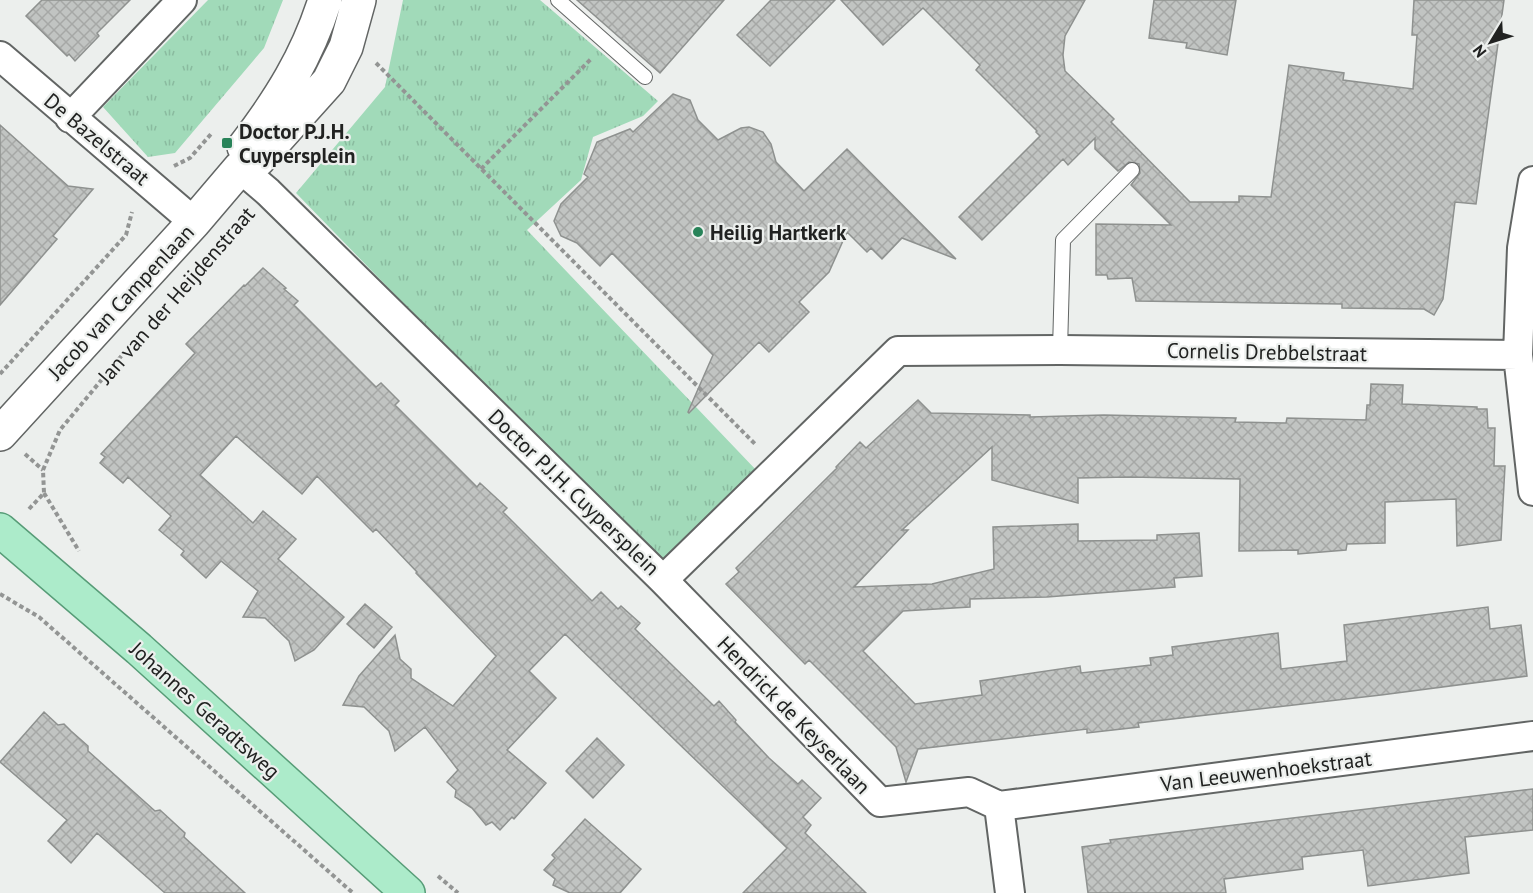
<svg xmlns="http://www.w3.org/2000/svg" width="1533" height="893" viewBox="0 0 1533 893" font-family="'PT Sans',sans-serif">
<defs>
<pattern id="grass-tufts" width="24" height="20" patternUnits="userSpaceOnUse" patternTransform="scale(1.5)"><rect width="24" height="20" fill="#a1dab9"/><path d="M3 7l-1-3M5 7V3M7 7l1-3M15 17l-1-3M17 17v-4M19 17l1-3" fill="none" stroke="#8abb9f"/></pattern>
<pattern id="building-cross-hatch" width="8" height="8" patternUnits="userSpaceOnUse" patternTransform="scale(1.5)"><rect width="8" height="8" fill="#c1c4c2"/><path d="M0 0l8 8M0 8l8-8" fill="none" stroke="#a6a8a6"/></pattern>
</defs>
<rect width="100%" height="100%" fill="#ecefed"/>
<path fill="url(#grass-tufts)" d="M208,0h75l-19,48 -89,105 -27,4 -45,-50z
M403,0h137l118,101 -15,15 -50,21 -12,43 -54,50 231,242 -98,95 -364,-374 89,-106z"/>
<path fill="url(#building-cross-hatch)" stroke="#8e918f" stroke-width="1.5" d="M42,0h88l-33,33 2,3 -24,25 -6,-7 -2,2 -41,-40z
M577,0h147l-64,73z
M771,0h64l-65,66 -33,-31z
M841,0h244l-20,36 -2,19 2,16 49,48 -3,3 79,80h49v-6l32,1 18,-132 55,8 -1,7 70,9 4,-54h-5l2,-35h90l-28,204 -21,-2 -12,97 -9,16 -10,-6 -82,-1v-4l-206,-3 -4,-23 -24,1 -1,-4h-11v-51l75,1 -40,-40 9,-12 -1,-9 -10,-2 -11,9 -23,-22v-11l-27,27 -5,-6 -81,81 -23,-23 81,-81 -4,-4 1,-1 -61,-61 4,-5 -57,-57 -40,37z
M1154,0h82l-9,55 -41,-7 1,-5 -38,-5z
M673,94l17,6 8,20 20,20 23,-12 8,-1 14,5 8,12 5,18 28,29 43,-42 109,110 -54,-21 -20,21 -11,-11 -4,4 -20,-20 -18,40 -30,30 10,10 -40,40 -10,-10 -70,71 -1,-1 25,-57 -101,-102 -12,13 -23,-23 -16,-7 -7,-15 7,-17 27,-27 -4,-3 13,-32 33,-13 3,3z
M0,125l68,61 25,3 -40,47 4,3 -57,66z
M263,268l23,20 -2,1 14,12 -4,4 82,82 5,-4 18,18 -4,4 82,82 3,-4 27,25 -4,4 89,89 9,-9 17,17 3,-3 19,17 -5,6 79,77 5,-5 17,19 -1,2 34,36 29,26 4,-4 19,18 -18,19 8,8 -6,8 61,60h-123l44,-45 -222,-214 -36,37 27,27 -49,52 39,33 -32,36 -2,-2 -12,13 -8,-8 -6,3 -14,-17 -17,-11 1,-7 -9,-8 11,-12 -33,-43 -30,24 -6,-20 -25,-24 -21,-2 16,-29 36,-41 5,24 11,10v9l42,28 43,-50 -80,-83 1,-1 -41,-43 -3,3 -56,-56 -15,18 -66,-58 -36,39 53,48 10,-12 33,28 -18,20 66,58 -30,33 -19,11 -6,-20 -24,-23 -22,-1 15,-26 -37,-30 -15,17 -25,-23 3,-4 -25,-21 12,-14 -43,-39 -5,6 -23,-20 5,-6 -4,-3 94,-101 -9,-9 58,-59 1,1z
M1371,384l32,1 -1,19 75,3v2h10l1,19h7l-1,38h11l-4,74 -44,6 -1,-47 -71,3v41l-38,1 -1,6 -48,4v-4l-59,1 1,-72 -111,-2 -51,1v25l-86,-23v-33l-90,83h6l-54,57 78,-3 62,-15 -1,-42 85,-3v17l79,-1v-5l42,-2 3,43 -28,2 1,9 -128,10 -77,2v8l-67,4 -40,40 52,53 67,-9 -2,-14 100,-15 1,7 70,-8 -1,-7 23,-3 -1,-8 106,-14 3,36 66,-8 -3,-36 144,-18 2,22 31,-4 6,51 -146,19 -243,28 1,4 -52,6v-4l-169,20 -12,33 -10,-35 -87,-87 -4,4 -79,-80 13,-12 -3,-4 101,-100 -1,-1 24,-25 6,6 52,-48 13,13 99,2v2l74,-2 132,3 -1,4 51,1 1,-5 79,2 1,-15h3z
M365,604l27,23 -18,21 -27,-24z
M44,712l14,13 6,-1 7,7 17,15v5l67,60 5,-1 25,23 -1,4 61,56h-80l-68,-60 -26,30 -23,-22 19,-21 -67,-58z
M597,738l27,27 -31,33 -27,-27z
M1533,789v41l-68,7 4,36 -101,13 -5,-36 -61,7 1,12 -79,10 2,14h-138l-6,-46 29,-4 -1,-3z
M585,819l56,50 -21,24h-50l-17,-8 2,-6 -11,-9 11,-12 -3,-3z"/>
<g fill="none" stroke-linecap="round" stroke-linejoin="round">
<g stroke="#626564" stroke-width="16">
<path id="lane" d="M558,0l87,77
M1060,350l3,-110 69,-70"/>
</g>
<g stroke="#626564" stroke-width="32">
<path id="street" d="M0,56l194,166
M70,118l112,-118
M240,168l28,24 395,388 217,222 89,-10 30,14
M1522,248l11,-67
M1518,355l15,136
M663,580l235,-229 162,-1 458,5 4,-107h11
M999,806l534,-70
M999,806l11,87"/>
</g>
<g stroke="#626564" stroke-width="36">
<path id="secondary" d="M244,147c36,-47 63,-90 81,-147
M0,434l194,-212 46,-54 18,-8 71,-79 17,-34 13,-47"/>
</g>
<g stroke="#579c77" stroke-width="36">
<path id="primary" d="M0,530l139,119 269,244"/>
</g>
<path stroke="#939594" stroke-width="4" stroke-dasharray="4.5 3" stroke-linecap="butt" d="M376,63l380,382
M174,166l16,-8 21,-24
M481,169l110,-110
M0,374l126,-139 6,-23
M25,454l18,16
M44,493l35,58
M29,509l15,-16 -1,-23 17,-40 63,-76
M0,594l39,23 314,276
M438,876l20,17"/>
<use href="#lane" stroke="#fff" stroke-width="14"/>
<use href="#street" stroke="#fff" stroke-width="28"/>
<use href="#secondary" stroke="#fff" stroke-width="33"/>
<use href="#primary" stroke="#acebca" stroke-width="33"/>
</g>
<g fill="#288359" stroke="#ecefed" stroke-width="2">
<rect x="221" y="137" width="12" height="12" rx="3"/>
<circle cx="698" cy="232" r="6"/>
</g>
<g text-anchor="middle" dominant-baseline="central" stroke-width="4.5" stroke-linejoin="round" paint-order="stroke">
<g font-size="21" font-weight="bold" fill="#212221" stroke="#ecefed" text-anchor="start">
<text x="239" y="131">Doctor P.J.H.<tspan x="239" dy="24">Cuypersplein</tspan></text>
<text x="710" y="232">Heilig Hartkerk</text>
</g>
<g font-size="21" fill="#212221" stroke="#ecefed">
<text transform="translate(97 139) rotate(40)">De Bazelstraat</text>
<text transform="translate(176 295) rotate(-49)">Jan van der Heijdenstraat</text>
<text transform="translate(121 302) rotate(-47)">Jacob van Campenlaan</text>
<text transform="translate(1267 352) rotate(1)">Cornelis Drebbelstraat</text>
<text transform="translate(574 492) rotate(44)">Doctor P.J.H. Cuypersplein</text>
<text transform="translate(205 710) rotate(42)">Johannes Geradtsweg</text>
<text transform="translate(794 715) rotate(46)">Hendrick de Keyserlaan</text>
<text transform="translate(1266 771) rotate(-7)">Van Leeuwenhoekstraat</text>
</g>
</g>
<g transform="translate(1491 42) rotate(232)" stroke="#ecefed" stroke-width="4.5" paint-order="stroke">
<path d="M0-4.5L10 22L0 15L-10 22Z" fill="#212221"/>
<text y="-9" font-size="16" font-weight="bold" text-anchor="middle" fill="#212221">N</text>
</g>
</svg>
